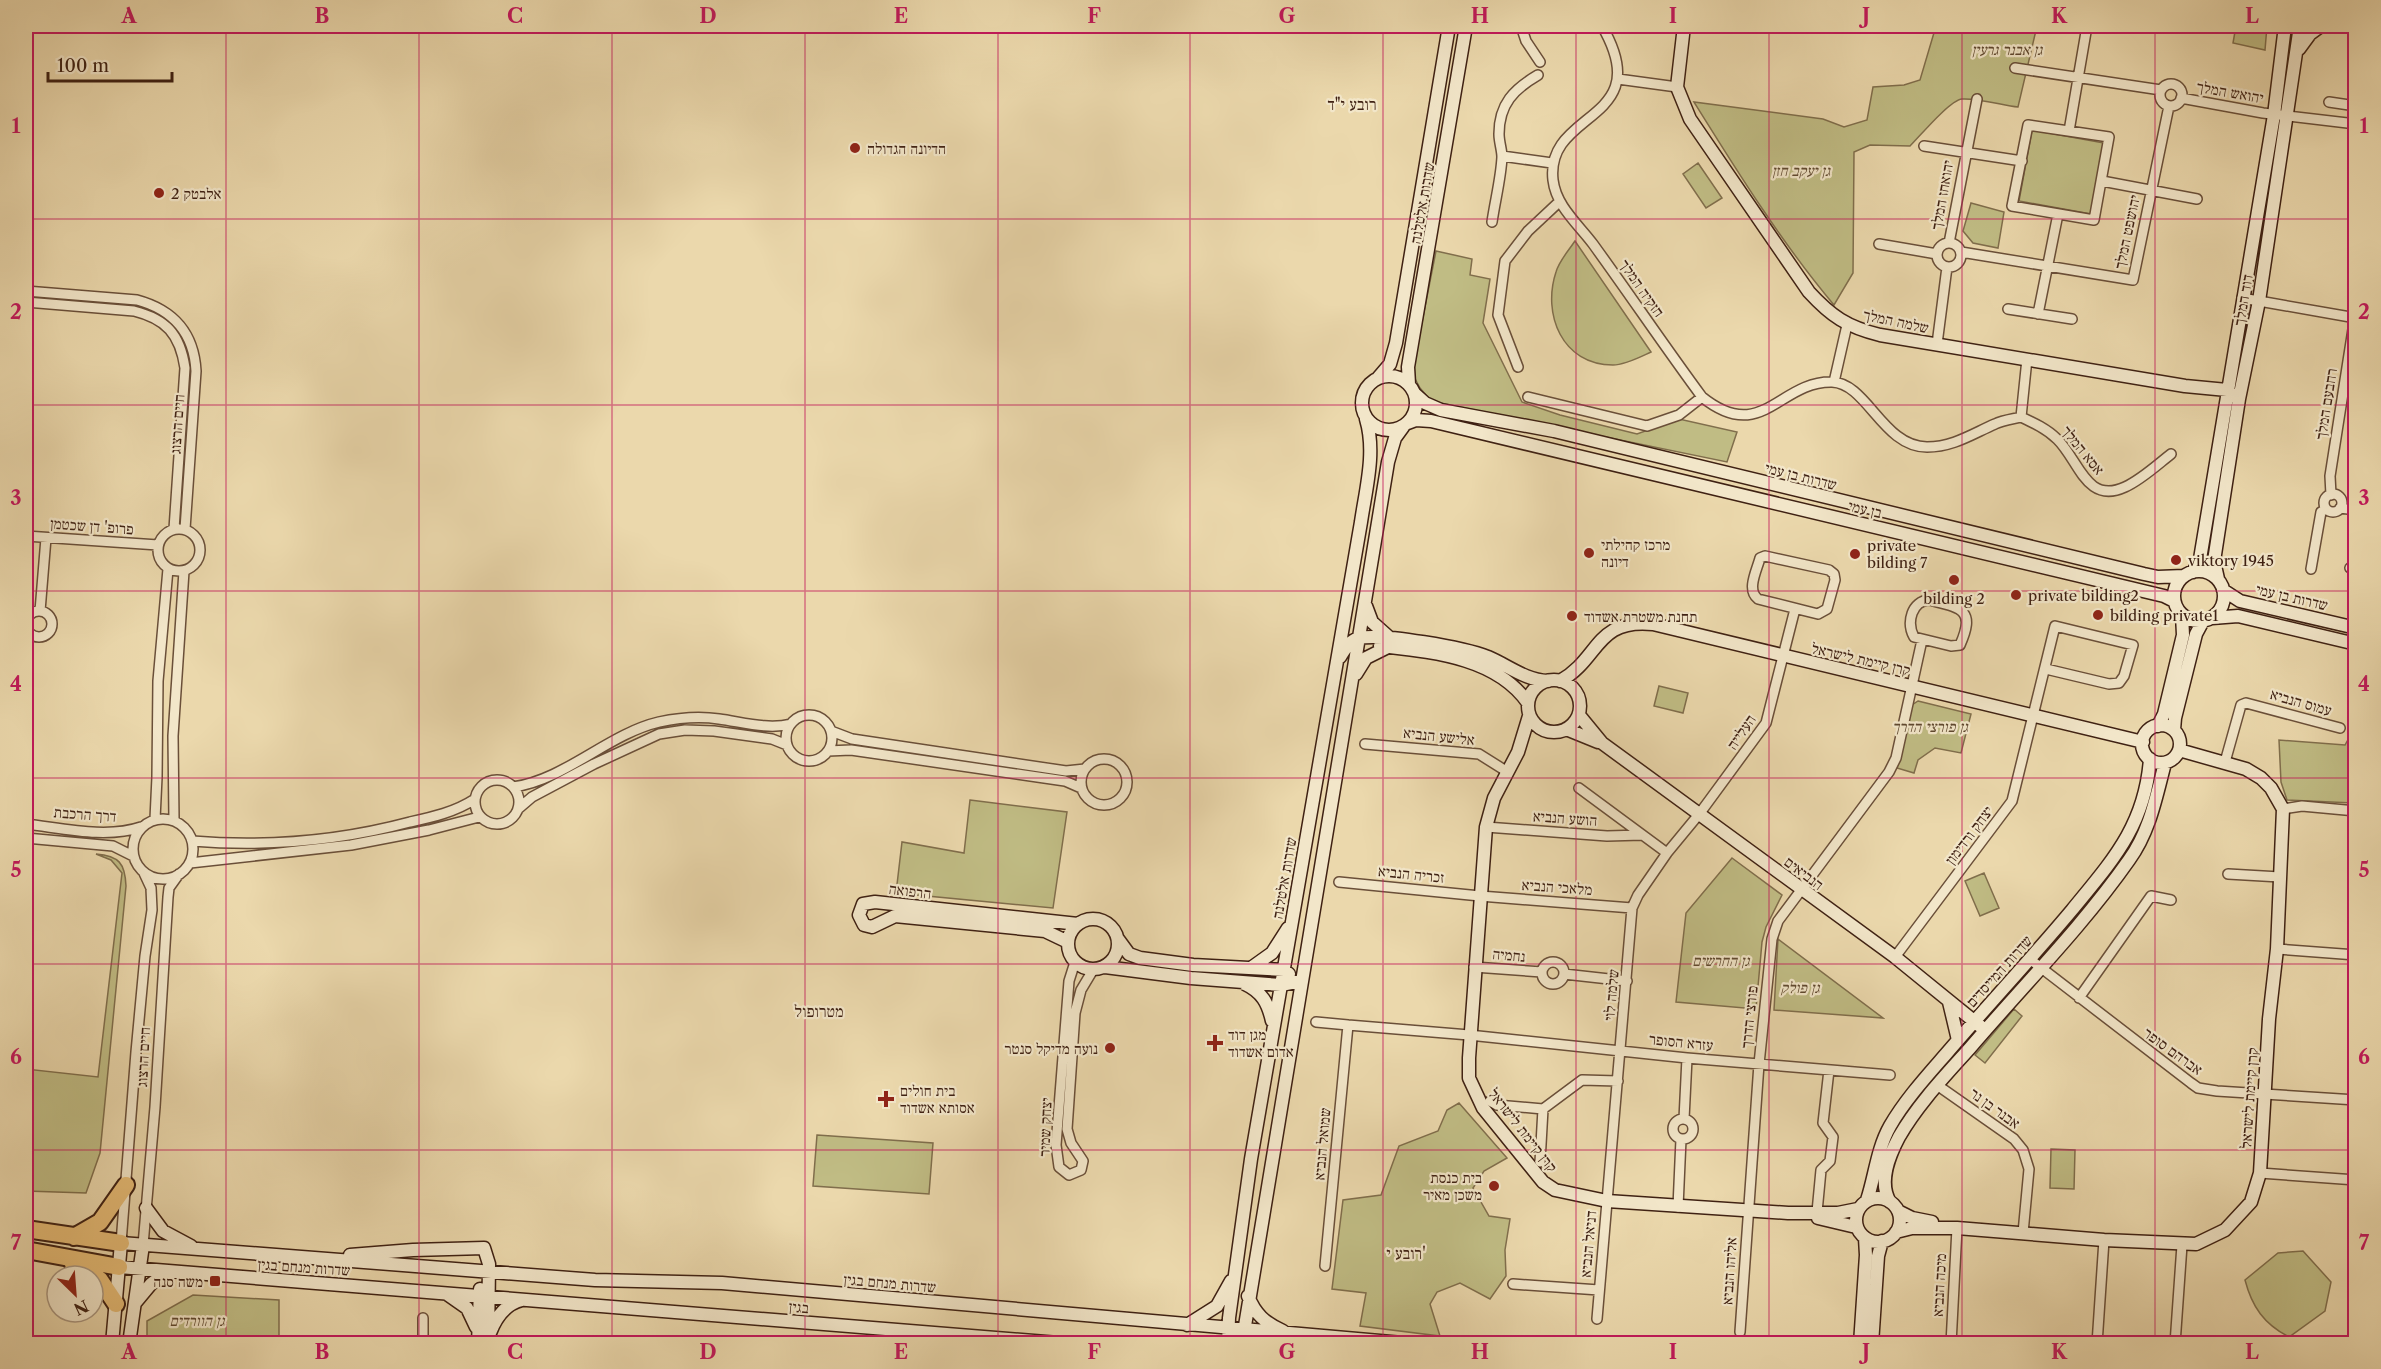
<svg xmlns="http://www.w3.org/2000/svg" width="2381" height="1369" viewBox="0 0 2381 1369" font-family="'Libre Caslon Text','Frank Ruhl Libre',serif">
<rect width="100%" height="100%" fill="#ebd8ac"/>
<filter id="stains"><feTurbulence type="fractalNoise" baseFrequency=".00333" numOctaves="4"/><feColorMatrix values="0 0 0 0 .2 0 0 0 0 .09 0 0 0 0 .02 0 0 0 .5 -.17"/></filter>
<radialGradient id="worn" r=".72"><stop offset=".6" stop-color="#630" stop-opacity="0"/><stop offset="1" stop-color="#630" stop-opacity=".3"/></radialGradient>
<path fill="#c0bc84" stroke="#806e4c" stroke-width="1.5" d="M1936,26h101l-19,81c-16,-2 -40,-9 -56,-8 -12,1 -42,37 -52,47l-40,-1 -16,7 -1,121 -19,32c-53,-63 -97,-134 -140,-203l129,17 21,8 23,-7 6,-33 31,-2 16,-5z
M2236,26h31l-2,24 -32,-7z
M2032,130l72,13 -13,71 -72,-13z
M1698,163l24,35 -16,10 -23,-34z
M1971,203l33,9 -6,36 -25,-5 -10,-12z
M1575,241l76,111c-11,5 -26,13 -38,13 -51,0 -71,-51 -57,-93 3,-11 13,-22 19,-31z
M1436,251l36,8 -2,16 20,4 -7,44 39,79 38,13 77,19 42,-15 58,13 -10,30 -296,-61 -11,-13 -8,-15z
M1659,686l29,7 -5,20 -29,-7z
M1918,701l53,13 -10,39 -26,-5 -17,12 -4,13 -17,-5 15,-63z
M2355,727l-2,76 -66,-3 -6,-18 -2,-42 66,5z
M970,800l97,12 -14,96 -157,-15 6,-51 62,11z
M96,854c23,2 29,9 30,32l-26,267 -14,40 -60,-2v-122l72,8 24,-204 -11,-13z
M1732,858l50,37 -16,32 -4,15 -6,67 -80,-7 10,-89z
M1984,873l15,35 -19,8 -15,-35z
M1778,939l105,79 -109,-8z
M2014,1009l8,7 -37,47 -10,-8z
M1459,1103l48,55 -23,13 -11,17 16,28 21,3 -5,31 1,26 -16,23 -30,-16 -23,9 -7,12 10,32 -80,-10 6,-33 -34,-4 11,-89 38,-5 18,-49 39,-15 9,-21z
M817,1135l116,8 -4,51 -116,-8z
M2051,1149l24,1 -1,39 -24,-1z
M2303,1251l28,31 -6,29 -36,26c-25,-13 -37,-30 -44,-57l33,-27z
M193,1295l86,5v43h-132v-22z"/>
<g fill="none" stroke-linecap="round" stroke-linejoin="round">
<g stroke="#6a4f39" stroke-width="12">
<path id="street" d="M1521,26l5,15 14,21
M1602,26c56,97 -57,83 -49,154 3,26 25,44 40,64 37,51 72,103 109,153 60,48 77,-16 130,-15 35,1 51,65 95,65 26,0 45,-13 68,-23 8,-4 18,-5 26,-7
M2015,68l146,22
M1618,79l59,8
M2160 95a11 11 0 1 1 22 0a11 11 0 1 1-22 0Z
M2181,98l82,15 93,11
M2329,102l27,4
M2028,125l81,12 -15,83 -82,-14z
M2069,131l17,-99
M1924,146l98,15
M1502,156l50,7
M2102,181l95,18
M1492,222c3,-21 9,-44 10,-65 0,-7 -3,-15 -3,-23 0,-30 15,-45 39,-59
M1937 255a12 12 0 1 1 24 0a12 12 0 1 1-24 0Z
M1949,243l28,-144
M1879,244l58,10
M1961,252l172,28 36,-174
M26,291l111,9c37,10 57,34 59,71l-11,158
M2242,298l114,20
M26,302l108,9c32,8 46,23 51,57l-11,161
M2008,309l64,10
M2038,314l20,-100
M1937,344l10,-77
M1518,367l-20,-52 7,-54 23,-30 31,-29
M1834,382l13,-57
M1528,397l119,29 32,-11 23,-18
M2021,417c13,6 26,12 36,22 22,21 29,66 68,48 16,-7 32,-22 46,-33
M2021,417l6,-58
M2324 503a9 9 0 1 1 18 0a9 9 0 1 1-18 0Z
M2331,495l-1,-19 26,-166
M2340,508l16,2
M158 550a21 21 0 1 1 42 0a21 21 0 1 1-42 0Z
M26,536l132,9
M1765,556l64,14 5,4 1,6 -8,29 -9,5 -60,-15c-12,-9 -1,-29 2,-41z
M2350,568l6,1
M2311,569l10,-57 5,-3
M1929,600c32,8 47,9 31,45l-9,1 -37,-9c-8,-15 -2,-36 15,-37z
M26 624a13 13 0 1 1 26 0a13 13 0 1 1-26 0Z
M40,611l6,-73
M786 738a23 23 0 1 1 46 0a23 23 0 1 1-46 0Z
M831,731l21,8 214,32 19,-2
M1365,744l114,10 27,17
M828,751l23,-1 214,31 16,7
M1081 782a23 23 0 1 1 46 0a23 23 0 1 1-46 0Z
M2225,762l16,-57 5,-2 94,25
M475 802a22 22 0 1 1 44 0a22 22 0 1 1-44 0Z
M513,787c52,-7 95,-53 146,-65 19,-4 40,-6 60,-3 23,3 49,11 72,5
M1579,788l88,65
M518,809l14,-12 62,-33 65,-30 26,-4 29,1 58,8 15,6
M2283,809l19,-3 54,5
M133 849a30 30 0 1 1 60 0a30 30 0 1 1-60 0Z
M155,819l2,-42 1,-96 10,-112
M174,820l-1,-84 11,-165
M26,824c36,4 80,15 115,3
M1486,827l121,9 35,-1
M26,838l87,8 20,10
M192,841c74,6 147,0 218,-19 23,-5 45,-10 65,-23
M190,863l161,-18 78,-15 50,-13
M2228,874l52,3
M1339,882l141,14 152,12
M2277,949l79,6
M1895,957l117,-156 43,-175 78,19 -9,31 -5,7 -10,1 -63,-15
M2031,960l160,123 7,5 19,3 139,9
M1542 973a11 11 0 1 1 22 0a11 11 0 1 1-22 0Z
M1075,962l-6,19 -13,164 3,22 10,8 12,-5 2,-9 -12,-18 -4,-14 8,-116 6,-23 12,-20
M1474,967l68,5
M1564,974l63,7
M2079,998l72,-102 20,4
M1316,1022l32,3
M1937,1085l77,54 9,11 6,19 -6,64
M1490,1101l7,4 46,4
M1673 1129a10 10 0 1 1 20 0a10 10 0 1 1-20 0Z
M1684,1119l3,-61
M1540,1162l3,-53 39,-29 36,1
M2260,1173l96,7
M1678,1207l3,-68
M1817,1212l4,-42 9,-9 3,-24 -10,-14 6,-53
M121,1243l15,-191 9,-96 7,-46 -1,-22 -7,-15
M143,1245l12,-138 13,-210 1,-9 10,-14
M1325,1266l23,-241 121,10 218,23 203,17
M1513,1284l86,6
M1597,1319l35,-411 6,-13 29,-42 33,-40 66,-90 29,-114
M1740,1332l19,-268 13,-125 6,-18 111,-149 7,-14 26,-118
M284,1343l14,1
M423,1344v-26
M1951,1344l6,-116
M2097,1344l7,-104
M2175,1344l7,-99"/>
</g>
<g stroke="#3f2113" stroke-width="15">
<path id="secondary" d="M1684,26l-7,61 13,32 119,173c22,24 38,35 71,43l305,51 42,4 12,9
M2299,49l11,-15 11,-8
M1362 403a27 27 0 1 1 54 0a27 27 0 1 1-54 0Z
M1378,378l12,-14 6,-21 53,-317
M1409,384l-1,-17 58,-341
M1415,394l10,9 16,7 113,21 590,143 14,3 26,-1
M1408,423l8,-3 15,1 733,175 10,5
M2174 596a25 25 0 1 1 50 0a25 25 0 1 1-50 0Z
M2193,572l7,-13 74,-444 11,-89
M2218,579l-4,-18 25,-162 20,-98 41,-275
M2223,590l17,11 116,27
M1366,606l6,16 19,17
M2212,618l26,-2 118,28
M1380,646c52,6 116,11 148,57
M1340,657c5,-8 9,-16 19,-19 24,-5 106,10 129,19 21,9 37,23 60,24
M1356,674l10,-16 22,-11
M1528 706a26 26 0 1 1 52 0a26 26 0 1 1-52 0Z
M1560,681c40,-22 35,-63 93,-57l490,118
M1579,715l23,28 293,214 85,69
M1529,716l-11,36 -24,46 -8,29 -17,231v20l14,30 60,74 12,8 52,11 181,12h50l20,-4
M2142 744a19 19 0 1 1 38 0a19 19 0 1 1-38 0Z
M2158,726l6,-12 19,-79 -1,-20
M1566,729l32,13
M2174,730l1,-12 21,-84 7,-13
M1068 944a25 25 0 1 1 50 0a25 25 0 1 1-50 0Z
M1118,939l11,15 11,4 53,7 91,5 5,4
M1068,942l-23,-11 -150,-15 -23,11 -8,-2 -5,-10 4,-11 12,-2 203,22
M1105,967l86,11 90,7 20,-4
M1251,968l21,-15 16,-25
M1245,984c17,8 23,19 27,37
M1949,1002l9,38
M1856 1220a22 22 0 1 1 44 0a22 22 0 1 1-44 0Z
M1867,1200c8,-24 10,-51 23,-74 15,-26 36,-49 56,-72 41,-48 85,-95 126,-144 40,-49 73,-84 78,-151
M1890,1202c-12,-20 -1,-46 9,-65 19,-33 46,-61 71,-89 53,-62 112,-121 159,-188 21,-29 27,-63 36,-97
M146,1208l17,23 28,15
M1898,1211l14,7 20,4
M1818,1218l38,9
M1896,1232l16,-4h45l147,12 92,4 29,-14 26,-28 9,-29 9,-154 8,-70 6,-140 -12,-21 -10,-10 -15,-9 -67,-19
M350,1255l63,-5 71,-2 5,16 -1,80
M119,1267l952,77
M447,1294l20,14 9,19
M1248,1296c7,18 17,27 35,35
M136,1302l15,-18 16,-12
M1187,1325l30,-19 14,-25
M490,1333c6,-16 15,-29 32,-33
M112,1344l9,-101 474,37 127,3 692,61
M129,1344l14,-99
M478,1344l2,-55
M1228,1344l1,-26 22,-159 110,-637c5,-34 15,-70 5,-103
M1242,1344l146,-882 7,-24 8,-11
M1860,1344l6,-89 -1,-17
M1872,1344l6,-88 4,-15"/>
</g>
<g stroke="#3f2113" stroke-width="20">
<path id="highway" d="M26,1229l95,14
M74,1237l26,-15 26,-37
M26,1250l93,17
M73,1264l27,16 16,24"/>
</g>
<use href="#street" stroke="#f2e6c9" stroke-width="9"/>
<use href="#secondary" stroke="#f2e6c9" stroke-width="12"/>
<use href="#highway" stroke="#e6bc76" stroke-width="16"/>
</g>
<path fill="none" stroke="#c2185b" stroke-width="1.5" stroke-opacity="0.55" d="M226,26v1318M419,26v1318M612,26v1318M805,26v1318M998,26v1318M1190,26v1318M1383,26v1318M1576,26v1318M1769,26v1318M1962,26v1318M2155,26v1318M26,219h2330M26,405h2330M26,591h2330M26,778h2330M26,964h2330M26,1150h2330"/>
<g fill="#8f2418" stroke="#f2e6c9" stroke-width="2">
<circle cx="855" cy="148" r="6"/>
<circle cx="159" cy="193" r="6"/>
<circle cx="1589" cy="553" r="6"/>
<circle cx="1855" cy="554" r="6"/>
<circle cx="2176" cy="560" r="6"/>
<circle cx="1954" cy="580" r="6"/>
<circle cx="2016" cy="595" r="6"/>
<circle cx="2098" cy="615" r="6"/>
<circle cx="1572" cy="616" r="6"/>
<path d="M1212 1034h6v6h6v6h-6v6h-6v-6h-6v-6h6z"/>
<circle cx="1110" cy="1048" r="6"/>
<path d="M883 1090h6v6h6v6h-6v6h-6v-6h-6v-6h6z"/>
<circle cx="1494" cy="1186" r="6"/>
<rect x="209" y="1275" width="12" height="12" rx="3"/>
</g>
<g text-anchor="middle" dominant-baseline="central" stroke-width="4.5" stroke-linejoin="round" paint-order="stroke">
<g font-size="15" font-style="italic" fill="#5f482f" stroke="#f2e6c9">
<text x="2007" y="49">גן אבנר גרעין</text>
<text x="1801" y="170">גן יעקב חזן</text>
<text x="1930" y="726">גן פורצי הדרך</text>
<text x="1721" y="960">גן החרשים</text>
<text x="1800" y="987">גן פולק</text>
<text x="197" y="1320">גן הוורדים</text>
</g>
<g font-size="15" fill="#3f2113" stroke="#f2e6c9">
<text transform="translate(2230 92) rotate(10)">יהואש המלך</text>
<text transform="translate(1942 195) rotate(-80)">יהואחז המלך</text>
<text transform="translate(1422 203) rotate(-80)">שדרות אלטלנה</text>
<text transform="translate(2127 232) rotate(-78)">יהושפט המלך</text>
<text transform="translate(1642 288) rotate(55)">חזקיה המלך</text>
<text transform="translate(2243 300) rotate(-80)">דוד המלך</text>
<text transform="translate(1896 321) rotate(12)">שלמה המלך</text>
<text transform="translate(2326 404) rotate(-81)">רחבעם המלך</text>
<text transform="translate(177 424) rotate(-86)">חיים הרצוג</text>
<text transform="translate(2083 450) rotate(51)">אסא המלך</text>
<text transform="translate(1801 476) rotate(14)">שדרות בן עמי</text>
<text transform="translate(1865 509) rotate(13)">בן עמי</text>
<text transform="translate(92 526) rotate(4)">פרופ' דן שכטמן</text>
<text transform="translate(2292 597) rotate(13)">שדרות בן עמי</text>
<text transform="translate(1861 659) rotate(13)">קרן קיימת לישראל</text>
<text transform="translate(2301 702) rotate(16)">עמוס הנביא</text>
<text transform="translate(1741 732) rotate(-56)">העלייה</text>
<text transform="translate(1439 736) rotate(6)">אלישע הנביא</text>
<text transform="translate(85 814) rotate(4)">דרך הרכבת</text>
<text transform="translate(1565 818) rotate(4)">הושע הנביא</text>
<text transform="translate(1969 835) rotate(-53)">יצחק ורדימון</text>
<text transform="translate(1804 873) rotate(37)">הנביאים</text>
<text transform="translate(1411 874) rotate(6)">זכריה הנביא</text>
<text transform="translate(1284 878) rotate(-80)">שדרות אלטלנה</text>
<text transform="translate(1557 887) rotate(4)">מלאכי הנביא</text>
<text transform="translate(910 891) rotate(7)">הרפואה</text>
<text transform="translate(1509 955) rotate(5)">נחמיה</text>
<text transform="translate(1999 971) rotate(-48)">שדרות המייסדים</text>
<text transform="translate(1611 995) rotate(-85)">שלמה לוי</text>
<text transform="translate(1749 1017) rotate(-84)">פורצי הדרך</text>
<text transform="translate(1681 1042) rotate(6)">עזרא הסופר</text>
<text transform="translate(2173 1051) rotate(36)">אברהם סופר</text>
<text transform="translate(143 1057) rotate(-87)">חיים הרצוג</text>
<text transform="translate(2249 1098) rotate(-86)">קרן קיימת לישראל</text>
<text transform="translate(1995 1108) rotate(36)">אבנר בן נר</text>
<text transform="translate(1045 1127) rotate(-88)">יצחק שמיר</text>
<text transform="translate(1523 1130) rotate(52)">קרן קיימת לישראל</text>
<text transform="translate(1322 1144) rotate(-85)">שמואל הנביא</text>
<text transform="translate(1588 1244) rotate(-85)">דניאל הנביא</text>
<text transform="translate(304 1267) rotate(4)">שדרות מנחם בגין</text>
<text transform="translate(1729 1271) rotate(-86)">אליהו הנביא</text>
<text transform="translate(890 1283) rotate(5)">שדרות מנחם בגין</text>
<text transform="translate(1939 1285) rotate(-87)">מיכה הנביא</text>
<text transform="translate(799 1307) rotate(5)">בגין</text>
</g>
<g font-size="15" fill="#3f2113" stroke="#f2e6c9" text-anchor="start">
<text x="867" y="148">הדיונה הגדולה</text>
<text x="171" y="193">אלבטק 2</text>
<text x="1601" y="544">מרכז קהילתי<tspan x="1601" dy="17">דיונה</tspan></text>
<text x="1867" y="545">private<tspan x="1867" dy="17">bilding 7</tspan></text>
<text x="2188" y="560">viktory 1945</text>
<text x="2028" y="595">private bilding2</text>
<text x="1954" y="598" text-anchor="middle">bilding 2</text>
<text x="2110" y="615">bilding private1</text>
<text x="1584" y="616">תחנת משטרת אשדוד</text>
<text x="1228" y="1034">מגן דוד<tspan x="1228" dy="17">אדום אשדוד</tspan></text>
<text x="1098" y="1048" text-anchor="end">נועה מדיקל סנטר</text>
<text x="900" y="1090">בית חולים<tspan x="900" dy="17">אסותא אשדוד</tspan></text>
<text x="1482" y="1177" text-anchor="end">בית כנסת<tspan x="1482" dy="17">משכן מאיר</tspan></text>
<text x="203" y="1281" text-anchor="end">משה סנה</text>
</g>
<g font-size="16" fill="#3f2113" stroke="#f2e6c9">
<text x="1352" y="104">רובע י"ד</text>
<text x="819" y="1011">מטרופול</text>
<text x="1406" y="1253">רובע י'</text>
</g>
</g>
<rect width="2381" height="1369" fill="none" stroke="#ebd8ac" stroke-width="66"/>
<g transform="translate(75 1294) rotate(155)"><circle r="28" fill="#f2e6c9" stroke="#aa9780" stroke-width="1.5"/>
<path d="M0-4.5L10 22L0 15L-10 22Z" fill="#8f2418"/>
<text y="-9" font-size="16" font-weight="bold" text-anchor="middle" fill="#3f2113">N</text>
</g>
<path d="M48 72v9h124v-9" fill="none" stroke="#3f2113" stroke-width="3"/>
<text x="57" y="72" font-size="18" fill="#3f2113" stroke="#f2e6c9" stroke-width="4.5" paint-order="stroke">100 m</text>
<rect x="33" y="33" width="2315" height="1303" fill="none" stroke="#c2185b" stroke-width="2"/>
<g font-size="20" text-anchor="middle" font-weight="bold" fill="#c2185b">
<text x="129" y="23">A</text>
<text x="322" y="23">B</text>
<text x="515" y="23">C</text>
<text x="708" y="23">D</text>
<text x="901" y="23">E</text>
<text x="1094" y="23">F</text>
<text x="1287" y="23">G</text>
<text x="1480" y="23">H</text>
<text x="1673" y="23">I</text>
<text x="1866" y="23">J</text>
<text x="2059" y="23">K</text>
<text x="2252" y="23">L</text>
<text x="16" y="133">1</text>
<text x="2364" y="133">1</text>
<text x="16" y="319">2</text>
<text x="2364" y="319">2</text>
<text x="16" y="505">3</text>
<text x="2364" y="505">3</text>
<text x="16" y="691">4</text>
<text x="2364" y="691">4</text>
<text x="16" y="877">5</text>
<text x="2364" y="877">5</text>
<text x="16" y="1064">6</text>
<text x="2364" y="1064">6</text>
<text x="16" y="1250">7</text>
<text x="2364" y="1250">7</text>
<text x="129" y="1359">A</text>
<text x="322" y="1359">B</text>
<text x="515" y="1359">C</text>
<text x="708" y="1359">D</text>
<text x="901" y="1359">E</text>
<text x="1094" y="1359">F</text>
<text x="1287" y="1359">G</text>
<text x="1480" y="1359">H</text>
<text x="1673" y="1359">I</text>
<text x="1866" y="1359">J</text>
<text x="2059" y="1359">K</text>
<text x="2252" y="1359">L</text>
</g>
<rect width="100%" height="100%" filter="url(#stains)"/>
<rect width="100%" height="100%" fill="url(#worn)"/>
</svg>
